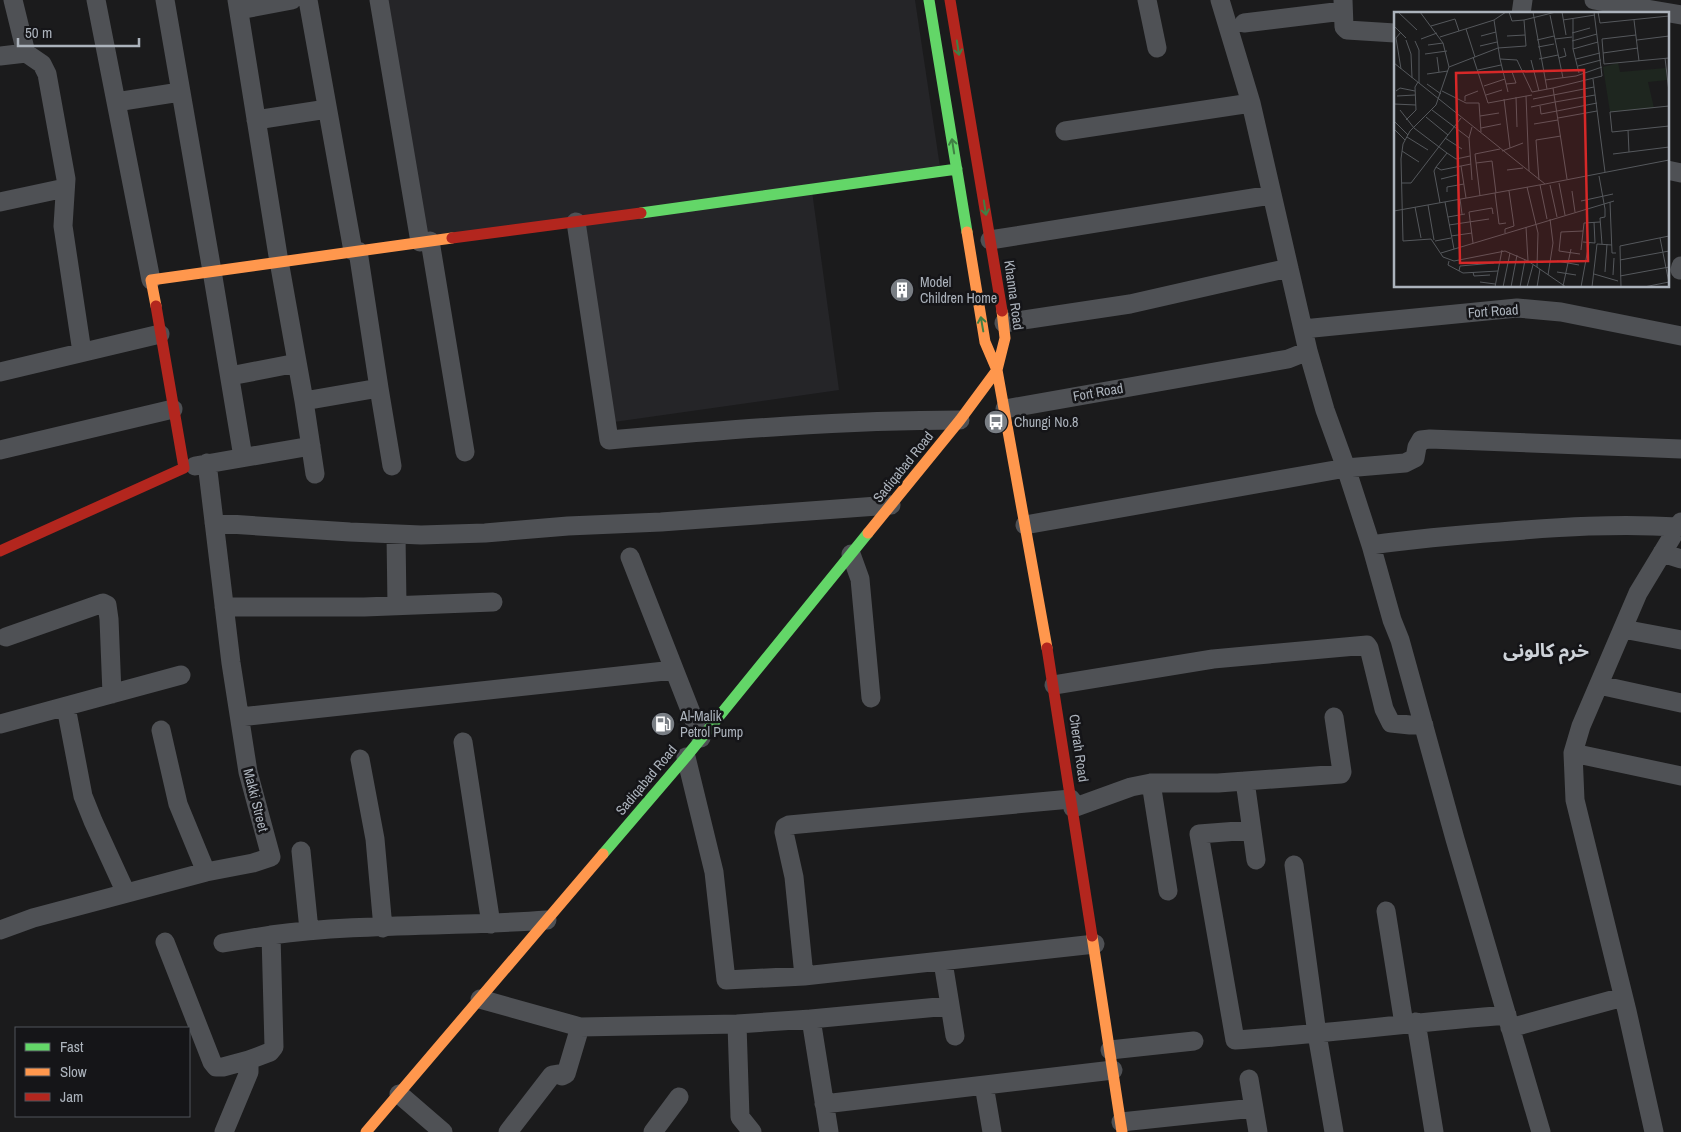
<svg xmlns="http://www.w3.org/2000/svg" width="1681" height="1132" viewBox="0 0 1681 1132" font-family="'Archivo Narrow','Noto Sans Arabic',sans-serif">
<rect width="100%" height="100%" fill="#1b1b1c"/>
<path fill="#252528" d="M379,0h536l25,167 -128,24 27,199 -225,32 -35,-201 -159,21z"/>
<g fill="none" stroke-linecap="round" stroke-linejoin="round">
<path stroke="#4f5155" stroke-width="19" d="M13,0l13,53 16,11 5,10 19,105 -3,47 19,126
M96,0l55,280
M165,0l47,271 31,186
M237,0l42,262
M308,0l45,251
M379,0l41,242
M1147,0l10,48
M1220,0l31,103 57,248 17,59 21,58 25,77 21,75 8,20 55,199 86,293
M1343,0l1,27 3,3 48,3
M1594,0l87,15
M239,10l53,-10
M1521,14l2,-14
M1244,23l99,-12
M0,56l26,-3
M116,102l64,-10
M256,120l71,-11
M1065,131l186,-28
M1667,170l14,3
M0,202l65,-14
M576,222l33,218c116,-10 234,-20 351,-20
M990,240l282,-45
M430,241l35,211
M279,261l25,140 11,73
M1680,270l1,-4
M1004,323l126,-19 159,-36
M1303,329l214,-21 44,4 120,24
M0,372l160,-38
M230,376l67,-13
M379,388l13,78
M304,401l75,-13 -21,-137
M1005,409l283,-50 20,-8
M0,450l173,-41
M195,466l116,-20
M214,523l136,9 71,3 64,-2 83,-7 93,-4 230,-17
M1025,525l321,-57 59,-5 10,-5 2,-11 4,-7 9,-1 251,10
M396,534l1,72
M1371,545c43,-6 86,-10 129,-13 59,-5 118,-9 178,-5
M1662,553l19,6
M851,554l9,25 11,119
M630,557l71,181
M224,607h140l129,-5
M1623,629l58,11
M6,637l97,-34 4,2 2,14 3,75
M1054,685l159,-26 154,-14 2,3 15,61 7,14 19,2h14
M1599,685l82,18
M66,707l17,89 10,25 33,72
M240,717l434,-47
M0,724l181,-49
M161,730l17,74 28,68
M463,742l28,182
M1573,753l108,23
M686,757l28,115 12,108 78,-4 291,-32
M360,759l15,80 8,89
M1245,781l11,79
M1151,783l17,108
M1073,808l58,-21 20,-4h67l123,-9 1,-2 -8,-55
M1251,830l-52,4 36,206c91,-6 181,-18 272,-25
M301,851l8,79
M1294,865l23,169 17,98
M1386,911l18,113
M0,930l33,-12 173,-46 47,-9 18,-6 -23,-85 -17,-109 -24,-200
M165,942l47,120 4,5h7l26,-7
M223,943l48,-8
M943,962l12,74
M804,976l-10,-99 -10,-45 1,-5 4,-2 282,-26
M480,999l100,28 157,-3 74,-5 138,-13
M811,1019l18,113
M1416,1022l18,110
M737,1024l3,93 12,15
M1510,1028l113,-31
M1110,1050l84,-9
M1249,1079l9,53
M984,1085l8,47
M399,1094l44,38
M824,1104l289,-34
M1121,1122l133,-14
M224,1132l25,-60v-12l21,-8 4,-5 -3,-112c91,-12 184,-8 276,-15
M508,1132l44,-57 6,-1 4,2 4,-2 14,-47
M653,1132l26,-35
M1654,1132l-27,-121 -52,-211 -2,-47 8,-27 57,-133 43,-71"/>
<path stroke="#63d668" stroke-width="11" d="M929,0l38,232
M641,213l316,-44
M603,854l83,-97 182,-224"/>
<path stroke="#ff974d" stroke-width="11" d="M967,232l18,110 12,28
M156,306l-5,-26 301,-42
M997,370l50,278
M868,533l92,-113 37,-50 8,-32 -3,-27
M1092,936l30,196
M366,1132l237,-278"/>
<path stroke="#b3261e" stroke-width="11" d="M950,0l52,311
M452,238l189,-25
M0,551l184,-83 -28,-162
M1047,648l45,288"/>
</g>
<defs><path id="oneway-shaft" d="M-6 0H5M1.5-3L5.5 0L1.5 3" fill="none" stroke-width="1.6" stroke-linecap="round" stroke-linejoin="round" transform="scale(1.25)"/></defs>
<g stroke="#407f44">
<use href="#oneway-shaft" transform="translate(958 48) rotate(81)"/>
<use href="#oneway-shaft" transform="translate(953 146) rotate(-99)"/>
<use href="#oneway-shaft" transform="translate(985 208) rotate(81)"/>
<use href="#oneway-shaft" transform="translate(982 324) rotate(-100)"/>
</g>
<defs>
<g id="building-disc" transform="scale(1.25)"><circle r="9.5" fill="#797e84" stroke="#151518"/><path d="M-4-6H4V6H1V3H-1V6H-4ZM-2.5-4.3h1.7v1.8h-1.7ZM.8-4.3h1.7v1.8H.8ZM-2.5-1h1.7V.8h-1.7ZM.8-1h1.7V.8H.8Z" fill="#fff"/></g>
<g id="bus-disc" transform="scale(1.25)"><circle r="9.5" fill="#797e84" stroke="#151518"/><path d="M-5-6H5V4H4V6H2V4H-2V6H-4V4H-5ZM-3.5-4V0h7V-4ZM-3.5 1.2v1.5H-2V1.2ZM2 1.2v1.5H3.5V1.2Z" fill="#fff"/></g>
<g id="fuel-disc" transform="scale(1.25)"><circle r="9.5" fill="#797e84" stroke="#151518"/><path d="M-5.5-6h7V0h2V4h1.3V-2.5L3-4.5l.8-.8L6-3V5H2.5V1h-1V6h-7ZM-4.2-4.7v3.2H.2V-4.7Z" fill="#fff"/></g>
</defs>
<g fill-rule="evenodd">
<use href="#building-disc" x="902" y="290"/>
<use href="#bus-disc" x="996" y="422"/>
<use href="#fuel-disc" x="663" y="724"/>
</g>
<g text-anchor="middle" dominant-baseline="central" stroke-width="5" stroke-linejoin="round" paint-order="stroke">
<g font-size="14" fill="#acb3bc" stroke="#151518" text-anchor="start">
<text x="920" y="282">Model<tspan x="920" dy="16">Children Home</tspan></text>
<text x="1014" y="422">Chungi No.8</text>
<text x="680" y="716">Al-Malik<tspan x="680" dy="16">Petrol Pump</tspan></text>
</g>
<g font-size="14" fill="#acb3bc" stroke="#151518">
<text transform="translate(1014 295) rotate(82)">Khanna Road</text>
<text transform="translate(1493 311) rotate(-4)">Fort Road</text>
<text transform="translate(1098 392) rotate(-10)">Fort Road</text>
<text transform="translate(903 467) rotate(-51)">Sadiqabad Road</text>
<text transform="translate(1079 748) rotate(82)">Cherah Road</text>
<text transform="translate(646 780) rotate(-50)">Sadiqabad Road</text>
<text transform="translate(256 800) rotate(76)">Makki Street</text>
</g>
<g font-size="19" font-weight="bold" fill="#cdd2d8" stroke="#151518">
<text x="1546" y="650">خرم کالونی</text>
</g>
</g>
<g transform="translate(1394 12)">
<rect width="275" height="275" fill="#1b1b1c"/>
<path d="M224,51l2,9 46,-4 1,12 -19,2 6,26 -44,4 -7,-45z" fill="#1e261f"/>
<path fill="none" stroke="#55585c" stroke-width="1" d="M4,0l19,18M26,0l23,31 6,24 -13,38 -26,26 -7,13 -2,15 2,82 28,-2 12,18 11,4 51,-10 23,10 38,26M139,0l14,77M168,0l4,23M204,0l2,11 69,-7M156,3l13,63M179,7v30l6,24M100,8l6,39 17,1 15,32 21,-4 14,91M130,8l32,-8M169,8l32,-5M240,8l5,41M0,14l12,12M37,14l24,-7 4,12M72,17l9,28M7,20l-5,6 5,31M178,21l18,-5M242,23l-34,4 2,25 65,-6M87,24l15,-4M113,24l18,-1M46,25l54,-17 12,-8M27,27l16,-6M161,27l17,-2M12,28l5,14 1,24M143,28l17,-4M243,28l32,-4M21,29l4,9v33M178,29l25,-7M34,33l15,-2M86,34l17,-4M144,35l16,-3M179,37l25,-7M209,41l35,-5M31,42l22,-3M43,45l2,15M79,45l15,46 44,-8M165,46l7,-2 -2,-8M271,46l4,34M106,47l8,33M145,47l19,-4M182,47l24,-6M137,48l8,31M0,51l151,121M184,54l23,-6M55,55l49,-19 28,-2 -2,-26 -12,1 -3,-9M84,58l23,-5M33,62l21,-3M199,67l12,93M151,68l31,-4 26,-9M33,72l14,10M112,72l10,-1 -4,-11M90,74l21,-7M159,76l49,-12 -8,-64M2,79l4,-3 15,3M48,79l24,12h13l2,29M92,83l16,-5M3,84l18,-1M132,84l3,75M122,85l1,30M110,87l6,49M139,87l61,-12M71,89v-5l13,-5M161,90l40,-7M0,92l22,1M146,94l1,8 16,-3M275,94l-59,6 2,20 57,-6M137,95l24,-5M6,98l14,18 33,25M38,98l37,28M163,99l40,-8M86,104l19,-3M32,105l22,18M164,106l39,-7M12,108l10,-10 -1,-23 3,-5M1,110l13,13M140,112l24,-4M78,115l-3,11 3,42M87,116l20,-4M0,117l11,11M234,118l1,22M13,125l21,13M51,126l17,11M8,139l17,11M108,139l21,-8M219,142l56,-7M82,151l16,-2 4,32M67,154l5,32M42,155l5,3 30,-6M113,158l16,-2M205,164l6,33v8l-5,1 2,26M47,167l16,-4M145,168l-3,-40 25,-4M7,171h10l50,-65M165,171l6,32M151,172l124,-24M146,173l7,34M156,173l7,32M133,175l11,46 -1,34M178,179l3,21M53,180v-5l17,-3M101,181l4,31 7,-1M86,184l-5,-42 25,-5M66,187l2,15M187,189l32,-7M51,190l9,47M216,190l2,51h4M46,191l-6,-32 2,-4 11,-14 9,6 14,-3M34,193l6,35M21,195l6,31M0,199l151,-27M54,205l17,-3M55,213l40,-6M132,215l2,34M111,221v-4l9,-3 -5,-35M57,224l21,-3M266,226l9,45M41,229l16,-3M189,230l12,1 -1,-21M79,231l-4,-31 23,-4 1,6M187,238l3,-27 16,-1M47,241l173,-52M186,242l-21,-3 2,-19 22,-1M226,248l49,-9M55,249l-1,4 15,8 35,-2M163,249l22,4M65,259l1,-5 34,-3M79,260l1,4 16,-1M163,260l19,3M211,260l2,-28M200,262l24,7M154,263l5,-32 -3,-24M219,263l1,-17M226,264l49,-9M86,270l15,2M169,274l8,-37M101,275l7,-37M109,275l7,-34M117,275l6,-32M126,275l5,-27M133,275l6,-22M143,275l3,-18M187,275l8,-44M198,275l5,-43 15,1M227,275l-1,-41 49,-10M250,275l25,-5"/>
<path fill="#d62828" fill-opacity="0.15" stroke="#d62828" stroke-width="2.5" d="M190,58l4,191 -128,2 -4,-190z"/>
<rect width="275" height="275" fill="none" stroke="#acb3bc" stroke-width="2.5"/>
</g>
<rect x="15" y="1027" width="175" height="90" fill="#151518" stroke="#51545a"/>
<rect x="25" y="1043" width="25" height="8" fill="#63d668" stroke="#51545a"/>
<text x="60" y="1052" font-size="15" fill="#acb3bc">Fast</text>
<rect x="25" y="1068" width="25" height="8" fill="#ff974d" stroke="#51545a"/>
<text x="60" y="1077" font-size="15" fill="#acb3bc">Slow</text>
<rect x="25" y="1093" width="25" height="8" fill="#b3261e" stroke="#51545a"/>
<text x="60" y="1102" font-size="15" fill="#acb3bc">Jam</text>
<path d="M18 38v8h121v-8" fill="none" stroke="#acb3bc" stroke-width="2.5"/>
<text x="25" y="38" font-size="15" fill="#acb3bc" stroke="#151518" stroke-width="4" paint-order="stroke">50 m</text>
</svg>
